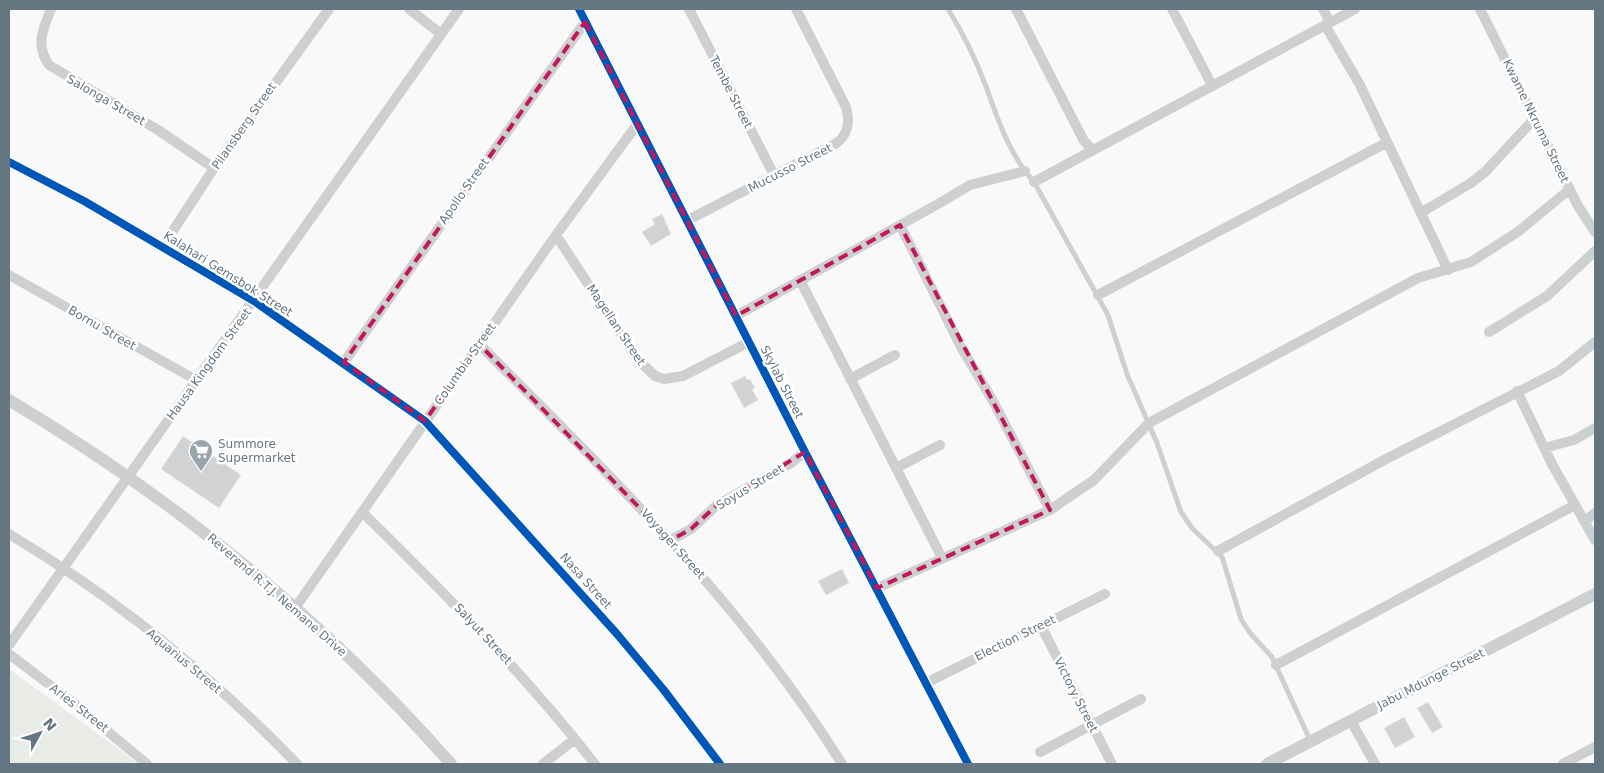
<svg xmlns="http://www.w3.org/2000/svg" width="1604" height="773" viewBox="0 0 1604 773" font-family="'DejaVu Sans',sans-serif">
<rect width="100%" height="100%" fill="#f9f9f9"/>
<path fill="#e8ebe6" d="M9,669l119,87 8,8h-127z"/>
<path fill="#d0d2d3" stroke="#e8e8e8" d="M662,214l9,20 -20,12 -9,-14 13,-8 -3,-5z
M745,376l2,4 3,-1 5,9 -3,1 6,11 -14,8 -13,-25z
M183,436l58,39 -22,33 -58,-39z
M842,569l7,14 -23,12 -8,-14z
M1428,702l15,25 -11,6 -15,-25z
M1404,717l11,20 -20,11 -11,-20z"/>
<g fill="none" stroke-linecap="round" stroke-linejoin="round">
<path stroke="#cecfd0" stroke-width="5" d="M948,9c15,24 29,53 39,80 11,32 24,68 47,93l74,133 19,59 30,69 24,69 11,16 30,29 19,62 9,14 22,24 38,83"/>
<path stroke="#cecfd0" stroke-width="10" d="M51,9c-8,20 -16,36 -2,56l109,65 56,38
M409,9l32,25
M579,9l226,443 163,312
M689,9l85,166
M1016,9l68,132 8,8
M1172,9l40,76
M1323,9l7,13
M1480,9l98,197 17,26
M1325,25l35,60 88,185
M9,162l75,39 170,100 171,120 192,213 46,55 57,75
M1034,182l321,-173
M1422,212l49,-29 15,-12 49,-53
M688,220l149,-77c12,-10 13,-22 9,-36l-50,-98
M900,225l61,122 32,54 57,109
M556,235l81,124 18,17 9,3 19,-3 66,-34
M163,246l51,-78 115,-159
M9,275l187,105
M800,280l142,278
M1098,295l288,-152
M736,316l202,-112 32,-19 55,-14
M1489,332l58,-36 48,-45
M479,344c131,131 265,262 363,420
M344,362l241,-340
M850,379l45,-24
M1517,391l35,73 43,76
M1544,448l30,-8 21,-12
M896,468l44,-23
M362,512c82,80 162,162 233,252
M1585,521l10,-8
M9,534c105,63 203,142 288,230
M671,540l20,-11 26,-24 74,-42 14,-11
M1218,551l168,-92 173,-88 36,-29
M877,588l173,-78 44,-30 55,-57 269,-145 53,-16 48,-31 51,-42
M295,608l261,-373 82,-112
M1041,626l71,138
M9,645l450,-636
M9,654l67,51 71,59
M1276,665l299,-160
M926,683l179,-89
M1351,721l24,43
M1040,752l101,-53
M543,764l32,-25
M1563,764l32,-17"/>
<path stroke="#cecfd0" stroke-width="12" d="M9,400c165,99 315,219 442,364
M1267,764l328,-170"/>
<g stroke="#fff" stroke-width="11">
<path id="cycleway" d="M579,9l226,443 163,312
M9,162l75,39 170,100 171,120 192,213 46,55 57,75"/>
</g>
<use href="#cycleway" stroke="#0057b8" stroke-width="8"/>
</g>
<path fill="none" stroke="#c2185b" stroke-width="4" stroke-dasharray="10 6" stroke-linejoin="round" d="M585,22l151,294 164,-91 150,285 -173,78 -72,-136 -88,53 -26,24 -20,11 -192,-196 -54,77 -81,-59z"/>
<defs>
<g id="supermarket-pin" transform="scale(1.25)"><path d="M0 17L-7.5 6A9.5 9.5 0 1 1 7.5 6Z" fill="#99a4ac" stroke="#fff"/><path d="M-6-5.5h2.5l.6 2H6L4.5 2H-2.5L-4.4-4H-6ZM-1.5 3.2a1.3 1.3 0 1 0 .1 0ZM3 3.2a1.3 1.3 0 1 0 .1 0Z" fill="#fff"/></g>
</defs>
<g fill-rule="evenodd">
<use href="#supermarket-pin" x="201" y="451"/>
</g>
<g text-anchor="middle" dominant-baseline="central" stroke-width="5" stroke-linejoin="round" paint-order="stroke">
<g font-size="12" fill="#657683" stroke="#fff">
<text transform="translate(731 92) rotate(63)">Tembe Street</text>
<text transform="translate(106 100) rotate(30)">Salonga Street</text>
<text transform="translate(1536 121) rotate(64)">Kwame Nkruma Street</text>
<text transform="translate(244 126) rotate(-55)">Pilansberg Street</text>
<text transform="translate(790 168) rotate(-27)">Mucusso Street</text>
<text transform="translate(464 191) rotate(-55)">Apollo Street</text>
<text transform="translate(228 274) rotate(32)">Kalahari Gemsbok Street</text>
<text transform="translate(616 325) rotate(56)">Magellan Street</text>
<text transform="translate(102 328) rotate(30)">Bornu Street</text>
<text transform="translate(209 364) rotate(-54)">Hausa Kingdom Street</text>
<text transform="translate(465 364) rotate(-55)">Columbia Street</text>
<text transform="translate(782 382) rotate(63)">Skylab Street</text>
<text transform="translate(750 487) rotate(-31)">Soyus Street</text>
<text transform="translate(673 544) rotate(48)">Voyager Street</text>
<text transform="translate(586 581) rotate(48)">Nasa Street</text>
<text transform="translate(277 595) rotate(41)">Reverend R.T.J. Nemane Drive</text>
<text transform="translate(483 634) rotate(47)">Salyut Street</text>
<text transform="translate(1015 638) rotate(-26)">Election Street</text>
<text transform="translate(184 661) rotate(40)">Aquarius Street</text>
<text transform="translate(1431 679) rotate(-27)">Jabu Mdunge Street</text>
<text transform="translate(1076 695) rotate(63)">Victory Street</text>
<text transform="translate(79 708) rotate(38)">Aries Street</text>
</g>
<g font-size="12" fill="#657683" stroke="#fff" text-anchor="start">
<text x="218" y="444">Summore<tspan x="218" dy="14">Supermarket</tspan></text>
</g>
</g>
<rect width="1604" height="773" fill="none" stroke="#657683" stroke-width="20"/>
<g transform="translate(40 733) rotate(50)" stroke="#ffffff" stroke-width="4" paint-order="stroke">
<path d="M0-4L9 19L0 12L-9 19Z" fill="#657683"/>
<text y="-8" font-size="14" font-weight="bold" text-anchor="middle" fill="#657683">N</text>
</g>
</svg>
